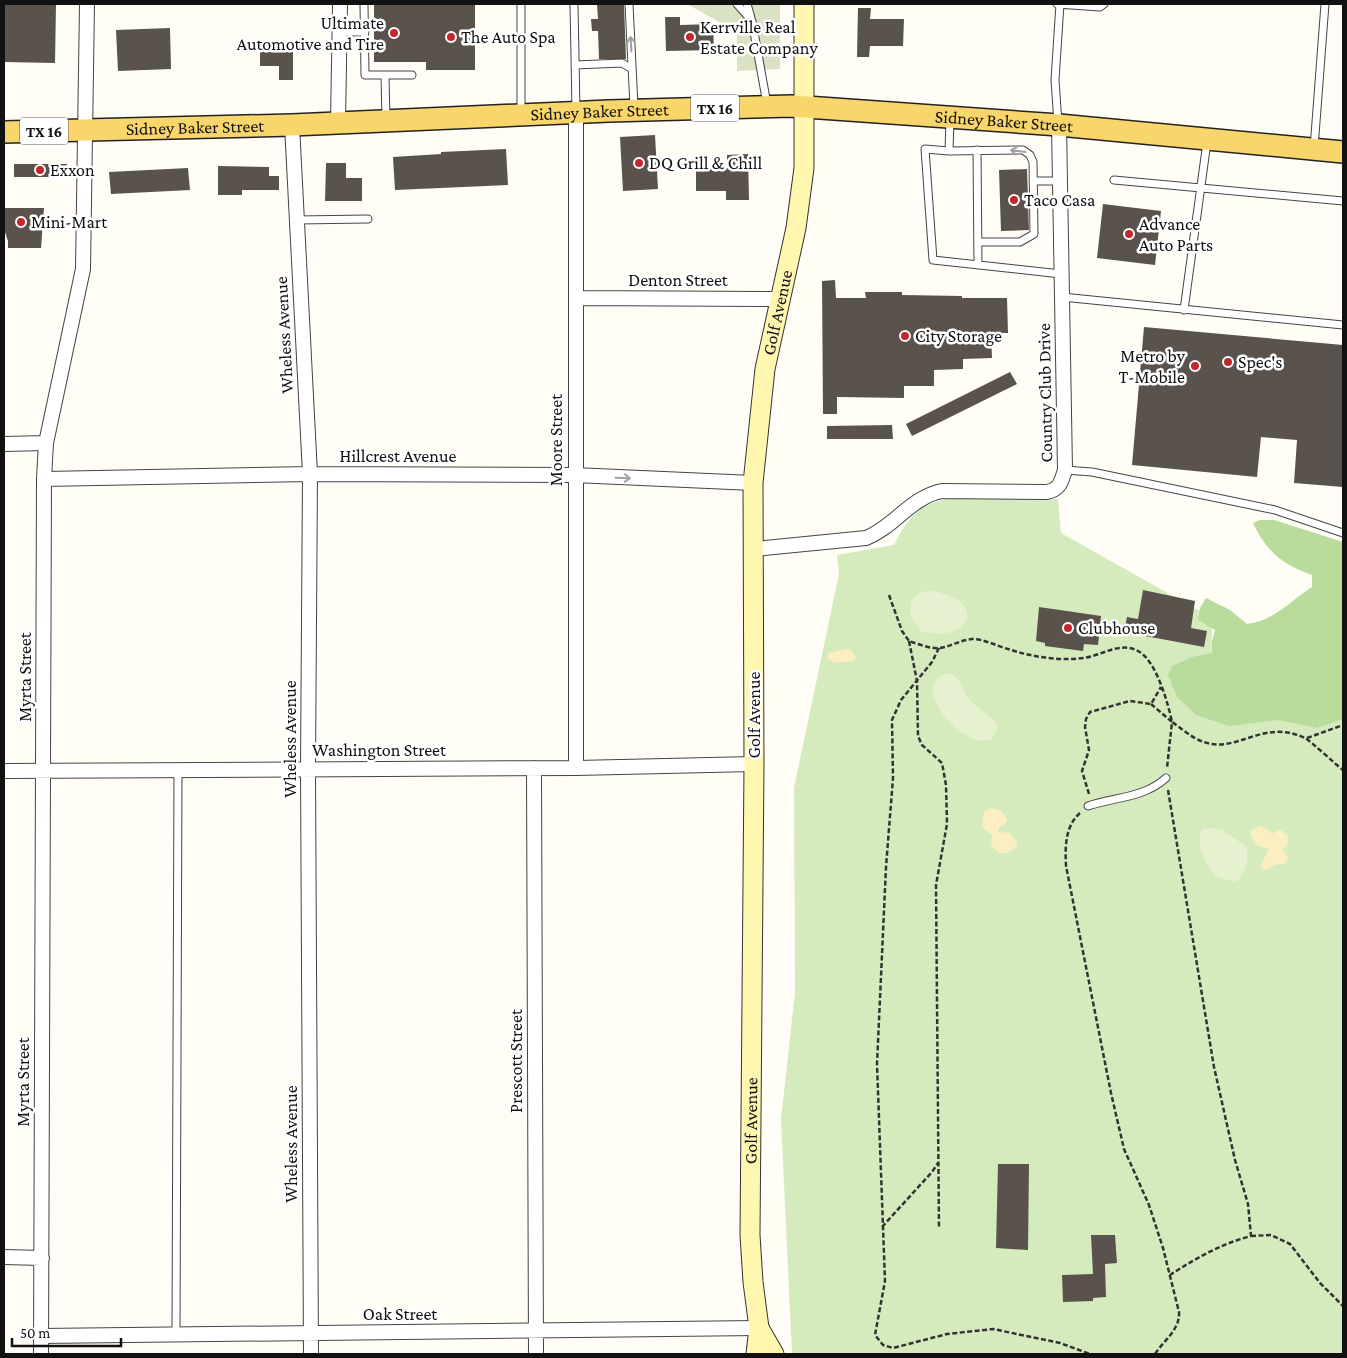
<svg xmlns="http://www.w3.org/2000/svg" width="1347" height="1358" viewBox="0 0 1347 1358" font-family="'Crimson Pro',serif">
<rect width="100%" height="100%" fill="#fffdf5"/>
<path fill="#d5ebbd" d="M953,498l105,1 3,34 151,85 -1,100 132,-3v639h-551l-11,-234 14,-128 -1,-204 45,-214 -2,-19 57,-10c14,-28 26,-42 59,-47z"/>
<path fill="#b9dc9c" d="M1260,520h14l69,22v177l-26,9 -38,-8 -50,6 -33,-11 -19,-18 -9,-22 4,-9 20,-9 20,-4v-12l3,-11 -17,-10 2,-12 6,-10 24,12 17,14c27,-3 43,-23 65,-37v-12c-30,-11 -45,-23 -59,-52z"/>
<path fill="#fbeec1" d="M847,649l4,1 5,7 -3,4 -18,2 -8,-5 2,-5z
M991,808l9,2 7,9 -1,4 -8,5 1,4 11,1 7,8v4c-7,8 -15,12 -23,4l-3,-6 1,-8 -10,-8 2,-15z
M1259,826l8,3 5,5 7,-5 9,7v8l-6,6 7,8 -5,6 -9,1 -9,5 -6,-3 9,-18 -11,-3 -7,-10v-5z"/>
<path fill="#d9e3c4" d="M687,4h93v65l-43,2v-39z"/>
<path fill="#e6f2cf" d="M930,591c55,6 46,52 -8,41l-12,-16 1,-14 9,-10z
M949,673c13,5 13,17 21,27 9,11 22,14 28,27l-6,12c-3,1 -9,2 -12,2 -25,-4 -72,-57 -31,-68z
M1209,828l13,2 25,17c1,15 0,24 -11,35l-21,-6c-11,-15 -20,-29 -13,-47z"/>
<path fill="#5a524d" d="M4,4h52l-1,59 -51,-1z
M374,4h101v66h-49v-8h-52z
M597,4h27l2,55h-27l-1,-28h-6l-1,-12h7z
M858,8h13l-1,11h34l-1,27h-33l-1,11h-12z
M665,17h15v8l33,-1 1,26 -48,1z
M170,28l1,41 -53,2 -2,-41z
M260,45h33v35h-14v-14h-19z
M655,135l3,54 -35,2 -3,-54z
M506,149l2,36 -113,5 -2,-33 48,-3v-2z
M748,154l1,46h-23v-9h-30v-22l31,-1v-13z
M326,163h20v15h16v23h-37z
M14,164h53l-1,13h-52z
M218,166l51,1v9h10v14h-37v5h-24z
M188,168l2,22 -79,4 -2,-22z
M1027,169l2,61 -28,1 -2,-61z
M1103,204l58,7 -6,54 -58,-7z
M4,208h40l-3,40h-33v-7l-4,-12z
M835,280l1,18h30l-1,-6h37v3l60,1v2h45l1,35h-17l1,25 -29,1v10l-29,1v16h-30v12l-67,-1v17h-14l-1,-133z
M1144,327l199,18v142l-49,-4 3,-43 -36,-3 -4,40 -125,-12z
M1010,372l7,12 -105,52 -6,-12z
M892,425l1,14h-66v-13z
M1143,590l52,11 -4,27 16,3 -3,16 -80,-15 3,-15 11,2z
M1039,607l62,9 -3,29 -14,-1 -1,7 -38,-5v-3l-9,-2z
M998,1164h31l-1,86 -32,-2z
M1091,1235h24l2,28 -12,1 1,33 -13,1v3l-30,1 -1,-27 31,-1z"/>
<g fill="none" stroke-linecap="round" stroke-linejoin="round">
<g stroke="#444" stroke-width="9">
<path id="service" d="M364,4l1,71h47
M521,4v108
M574,4l2,107
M629,4l5,103
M737,4l15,17 15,83
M747,4l4,14
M1057,4l43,3 4,-3
M339,32h26
M575,65l47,-2 10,6
M385,76l1,42
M1058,123l-3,-43 5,-76
M1314,148l11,-144
M977,150l1,115
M949,151l1,-31
M1114,180l229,21
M1033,181h27
M297,220l71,-1
M978,242h42l14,-8 -1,-72 -3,-7 -7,-5 -74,1 -24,-2 8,111 128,14
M1062,297l281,28
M1184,310l23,-168
M1065,470l27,2 183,38 68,23
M1088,806c27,-9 56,-8 78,-28
M176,1335l2,-566"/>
</g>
<g stroke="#444" stroke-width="16">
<path id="minor" d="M576,112v656
M338,123l2,-119
M292,125l18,349 -2,295 3,585
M576,298l203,1
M4,444l42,-1
M44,479l266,-5 264,1 179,8
M754,549l112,-11c28,-11 45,-41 76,-47l104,1c14,-2 15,-10 19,-22l-6,-345
M534,768l2,586
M4,771l572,-3 178,-4
M4,1257l38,1
M41,1336l718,-8
M41,1354l3,-875 2,-36 37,-174 4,-265"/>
</g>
<g stroke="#333" stroke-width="21">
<g id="secondary">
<path d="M759,1328l15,26"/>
<path id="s1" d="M756,1354l3,-26 -6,-46 -3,-47 4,-471 -1,-281 12,-114 31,-141 8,-60v-164"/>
</g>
</g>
<g stroke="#222" stroke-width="24">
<g id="primary">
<path id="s2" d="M4,132l288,-7 317,-14 183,-5 267,19 284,27"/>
</g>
</g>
<path stroke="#333" stroke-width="2.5" stroke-dasharray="5 2.5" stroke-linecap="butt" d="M889,595l13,36 7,10c9,3 21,8 30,7 11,-1 21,-8 33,-9 12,0 25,7 36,10 25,8 49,12 75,9 19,-2 36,-17 55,-7 18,9 30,52 34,71 9,6 21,17 32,20 33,12 59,-24 101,-4 7,4 30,26 38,32
M909,641l8,40 1,55 4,9 20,18 4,22 1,39 -11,61 3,344
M939,648l-7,14 -31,38 -9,20 1,58 -7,89 -9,197 8,217 -10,54 8,10 10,3 54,-14 46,-5 67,14 30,11
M1151,704l21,18 -5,46
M1307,738l36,-13
M1168,790l46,277 21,93 13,44 3,32c-30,8 -55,22 -81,39
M1089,794l-7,-23 7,-21 -4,-23 1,-8 4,-7 40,-11 21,3 10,-17
M1080,813c-15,13 -15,34 -14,53l45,227 13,56 25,56 14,43 16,64c1,18 -15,28 -24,42
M882,1227l50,-55 6,-9
M1251,1236l20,-1 19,9 30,39 23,23"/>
<use href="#service" stroke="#fff" stroke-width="7"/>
<use href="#minor" stroke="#fff" stroke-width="14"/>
<use href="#secondary" stroke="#fff6b0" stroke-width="19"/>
<use href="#primary" stroke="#f9d66b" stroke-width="21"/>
</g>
<defs><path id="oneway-shaft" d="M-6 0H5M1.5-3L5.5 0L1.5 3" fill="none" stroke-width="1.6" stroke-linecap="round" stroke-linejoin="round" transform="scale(1.25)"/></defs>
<g stroke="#a0a0a0">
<use href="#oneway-shaft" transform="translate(631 44) rotate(-93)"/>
<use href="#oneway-shaft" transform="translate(1018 151) rotate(-173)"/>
<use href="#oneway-shaft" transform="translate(623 478) rotate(2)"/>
</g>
<g fill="#c4262e" stroke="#fff" stroke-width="2">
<circle cx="394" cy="33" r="5"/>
<circle cx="451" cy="37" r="5"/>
<circle cx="690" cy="37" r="5"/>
<circle cx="639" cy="163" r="5"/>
<circle cx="40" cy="170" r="5"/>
<circle cx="1014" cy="200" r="5"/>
<circle cx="21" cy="222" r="5"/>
<circle cx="1129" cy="234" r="5"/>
<circle cx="905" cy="336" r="5"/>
<circle cx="1228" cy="362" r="5"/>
<circle cx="1195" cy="366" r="5"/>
<circle cx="1068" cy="628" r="5"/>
</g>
<g text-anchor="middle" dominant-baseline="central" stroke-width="5" stroke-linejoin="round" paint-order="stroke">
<g fill="#fff" stroke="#585858" stroke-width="1">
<rect x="691" y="94.5" width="48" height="27" rx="4"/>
<rect x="20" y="117.5" width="48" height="27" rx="4"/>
</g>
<g font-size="16" font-weight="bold" fill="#111">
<text x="715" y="108">TX 16</text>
<text x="44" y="131">TX 16</text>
</g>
<g font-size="18" fill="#111" stroke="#fff" text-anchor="start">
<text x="384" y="23" text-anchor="end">Ultimate<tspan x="384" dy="21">Automotive and Tire</tspan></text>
<text x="700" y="27">Kerrville Real<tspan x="700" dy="21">Estate Company</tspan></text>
<text x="461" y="37">The Auto Spa</text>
<text x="649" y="163">DQ Grill &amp; Chill</text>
<text x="50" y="170">Exxon</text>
<text x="1024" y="200">Taco Casa</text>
<text x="31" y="222">Mini-Mart</text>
<text x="1139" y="224">Advance<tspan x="1139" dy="21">Auto Parts</tspan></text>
<text x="915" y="336">City Storage</text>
<text x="1185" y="356" text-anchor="end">Metro by<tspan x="1185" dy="21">T-Mobile</tspan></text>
<text x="1238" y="362">Spec's</text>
<text x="1078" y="628">Clubhouse</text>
</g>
<g font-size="18" fill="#111" stroke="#fff">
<text stroke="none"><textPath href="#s2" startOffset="596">Sidney Baker Street</textPath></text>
<text stroke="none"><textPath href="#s2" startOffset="1001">Sidney Baker Street</textPath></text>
<text stroke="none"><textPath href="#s2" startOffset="191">Sidney Baker Street</textPath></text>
<text x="678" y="280">Denton Street</text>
<text stroke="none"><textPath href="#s1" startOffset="1044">Golf Avenue</textPath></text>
<text transform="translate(284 335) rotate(-93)">Wheless Avenue</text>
<text transform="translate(1045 393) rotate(-91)">Country Club Drive</text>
<text transform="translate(556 440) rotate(-90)">Moore Street</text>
<text x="398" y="456">Hillcrest Avenue</text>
<text transform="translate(25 677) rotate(-90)">Myrta Street</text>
<text transform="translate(754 715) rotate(-90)">Golf Avenue</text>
<text transform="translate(290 739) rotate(-90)">Wheless Avenue</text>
<text x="379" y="750">Washington Street</text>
<text transform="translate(516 1061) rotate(-90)">Prescott Street</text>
<text transform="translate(23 1082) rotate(-90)">Myrta Street</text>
<text stroke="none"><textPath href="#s1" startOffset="234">Golf Avenue</textPath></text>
<text transform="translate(291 1144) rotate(-90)">Wheless Avenue</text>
<text x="400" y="1314">Oak Street</text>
</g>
</g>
<rect width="1347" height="1358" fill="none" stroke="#111111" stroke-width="10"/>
<path d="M12 1338v8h109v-8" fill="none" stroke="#111111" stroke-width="2.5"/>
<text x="20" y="1338" font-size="15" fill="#111111" stroke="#ffffff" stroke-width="4" paint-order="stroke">50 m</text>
</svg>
